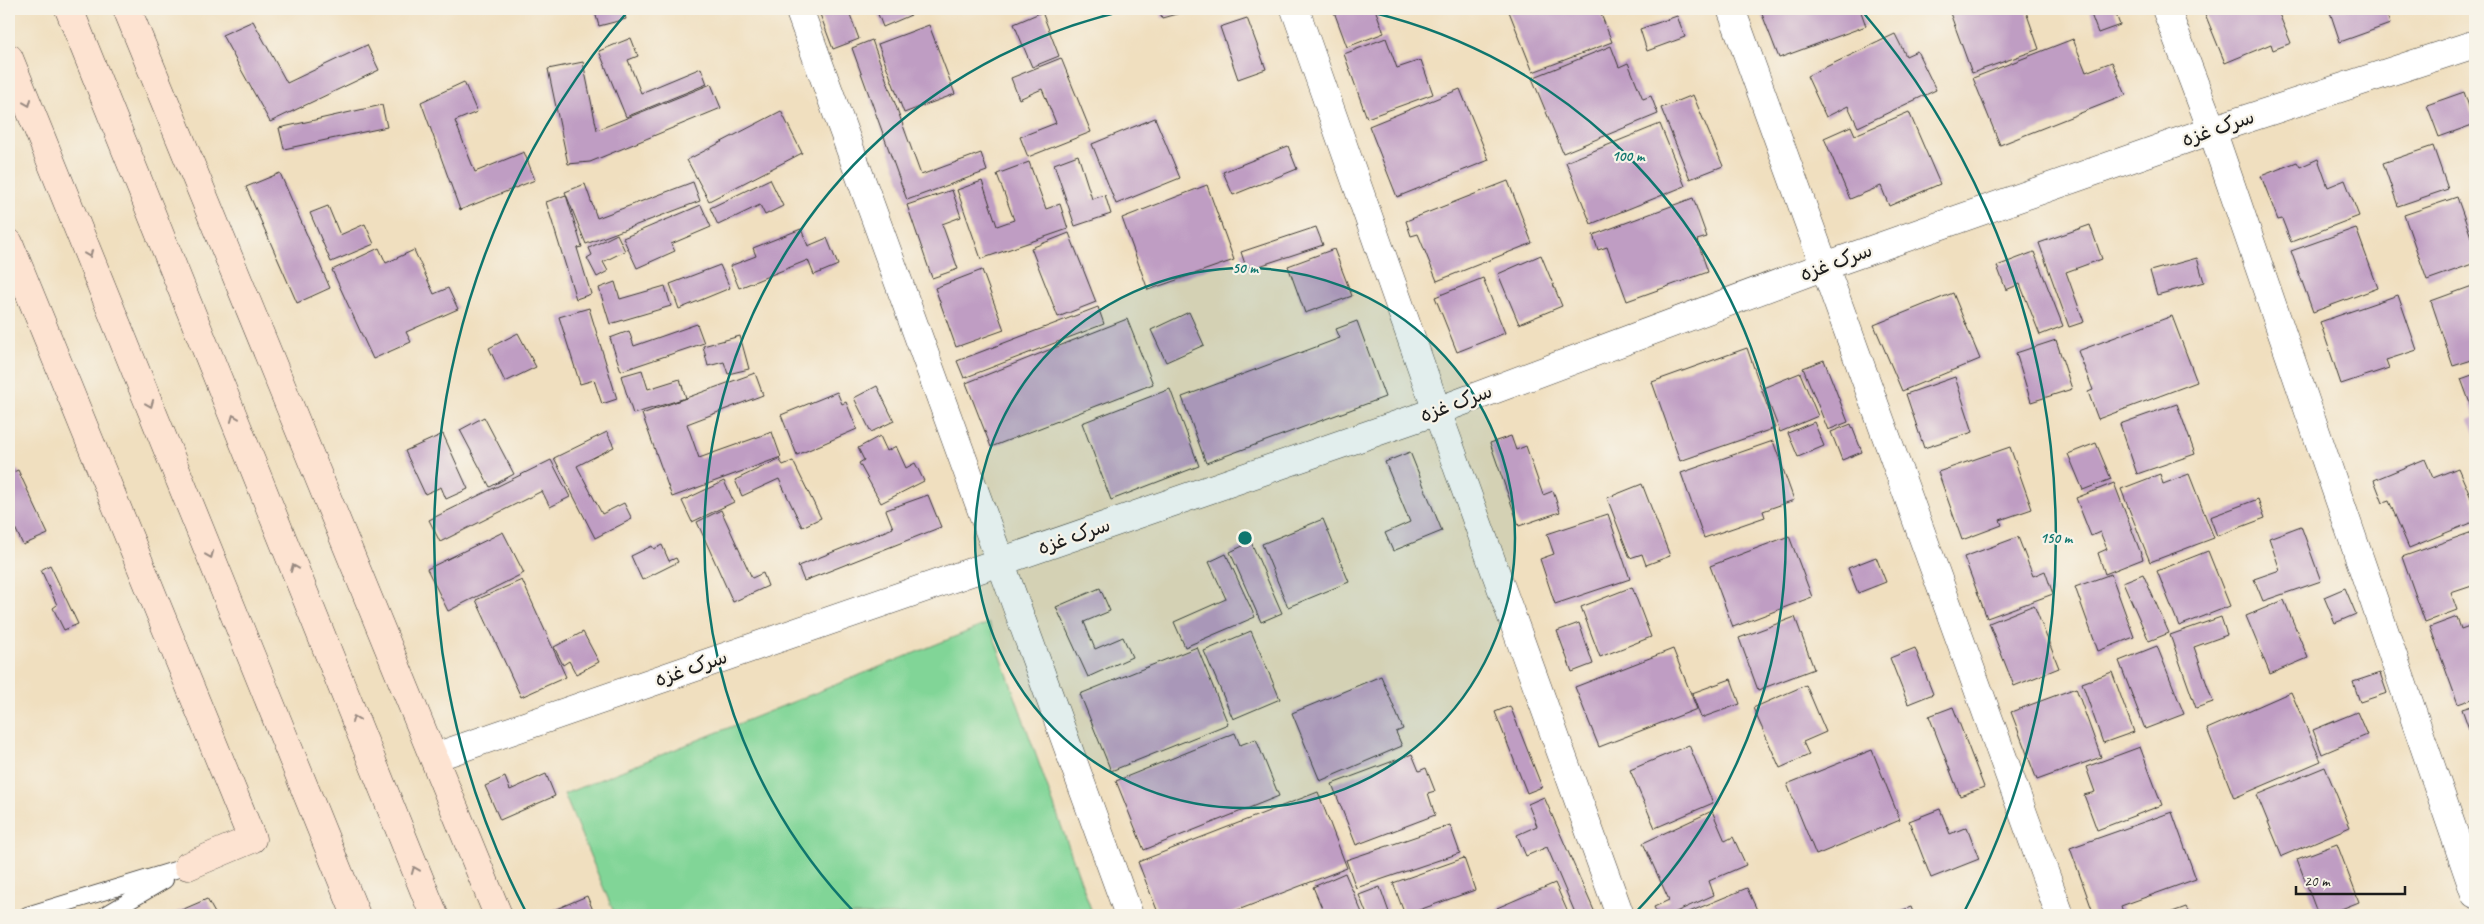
<svg xmlns="http://www.w3.org/2000/svg" width="2484" height="924" viewBox="0 0 2484 924" font-family="Caveat,'Playpen Sans Arabic',sans-serif">
<rect width="100%" height="100%" fill="#f7f3e8"/>
<filter id="ink" filterUnits="userSpaceOnUse"><feTurbulence type="fractalNoise" baseFrequency=".02" numOctaves="2"/><feDisplacementMap in="SourceGraphic" scale="10" xChannelSelector="R" yChannelSelector="G"/><feConvolveMatrix kernelMatrix="1 2 1 2 8 2 1 2 1" color-interpolation-filters="sRGB"/></filter>
<filter id="wash" filterUnits="userSpaceOnUse"><feTurbulence type="fractalNoise" baseFrequency=".0096" numOctaves="4" result="noise"/><feDisplacementMap in="SourceGraphic" scale="20" xChannelSelector="R" yChannelSelector="G"/><feGaussianBlur stdDeviation="1.12" result="paint"/><feColorMatrix in="noise" values="0 0 0 0 0 0 0 0 0 0 0 0 0 0 0 0 0 1.4 0 .05"/><feComposite in="paint" operator="in"/></filter>
<g filter="url(#wash)">
<rect width="100%" height="100%" fill="#f0dfbf"/>
<path fill="#81d597" stroke="#4e785a" d="M989,623l104,292h-478l-51,-121z"/>
<g id="blocks">
<path fill="#bf9dc3" d="M594,9h29l3,10 -27,7z
M818,9h30l11,30 -26,10z
M876,9h33l2,6 -28,12z
M1159,9h19l2,4 -18,5z
M1333,9h42l9,24 -37,14z
M1508,9h91l13,33 -79,30z
M1627,9h12l-11,4z
M1760,9h100l6,17 -87,32z
M1961,9h64l14,40 -67,24 -22,-60z
M2089,9h25l6,16 -22,8z
M2203,9h74l14,34 -18,7 -2,-6 -46,19z
M2329,9h62l-5,2 4,13 -50,18z
M1042,12l17,44 -27,11 -18,-43z
M1677,16l8,21 -38,14 -7,-22z
M1247,18l19,51 -28,10 -18,-52z
M253,21l34,62 80,-38 12,25 -109,52 -48,-87z
M929,25l26,69 -51,19 -26,-69z
M1895,34l11,22 11,-5 19,39 -78,37 -10,-21 -22,11 -19,-41z
M631,38l7,18 -10,4 13,33 60,-25 6,16 -81,33 -27,-66z
M1386,38l11,30 24,-8 12,34 -66,24 -23,-64z
M2073,39l13,33 26,-10 14,33 -126,50 -27,-67z
M872,40l49,135 60,-22 6,18 -80,29 -55,-152z
M1611,46l8,21 9,-4 15,36 8,-3 7,18 -95,39 -31,-75z
M1061,58l30,74 -63,25 -8,-20 36,-14 -14,-34 -23,10 -8,-21z
M583,62l14,68 114,-46 10,24 -131,54 -22,2 -20,-95z
M464,82l13,30 -22,9 20,51 49,-20 11,28 -75,30 -39,-108z
M1460,89l29,71 -92,37 -28,-71z
M2464,92l11,32 -36,13 -12,-32z
M1693,95l30,71 -33,13 -29,-71z
M382,105l5,22 -103,22 -5,-21z
M781,111l21,42 -93,48 -22,-41z
M1909,112l31,72 -51,22 -8,-20 -31,13 -26,-61 27,-12 4,9z
M1155,118l25,60 -64,26 -24,-60z
M1660,124l25,62 -94,38 -25,-62z
M1288,146l9,23 -64,26 -10,-23z
M2433,146l15,43 -50,17 -15,-43z
M1078,155l14,44 13,-4 6,19 -36,12 -21,-62z
M2318,159l10,28 17,-7 14,36 -68,26 -9,-23 -4,1 -17,-44 36,-14 3,5z
M1029,162l17,47 14,-5 8,25 -87,30 -24,-69 25,-9 15,45 17,-6 -17,-46z
M280,173l50,115 -33,15 -51,-116z
M770,179l13,27 -18,9 -5,-10 -42,20 -8,-17z
M1508,181l24,62 -95,38 -19,-47 -7,2 -5,-15z
M693,182l7,19 -114,43 -21,-52 20,-8 12,34z
M1207,185l27,75 -86,30 -26,-72z
M952,190l9,27 -19,7 16,45 -26,9 -25,-73z
M566,195l16,52 -5,1 14,46 -15,5 -30,-97z
M2457,197l18,51v15l-48,17 -23,-65z
M1693,198l14,39 -10,3 11,32 -81,29 -20,-54 -9,3 -5,-15z
M701,205l10,22 -40,17 4,7 -38,17 -14,-30z
M328,206l12,29 25,-11 9,20 -43,18 -21,-49z
M2090,225l12,34 -36,13 18,50 -15,5 -30,-84z
M1316,227l7,18 -76,25 -6,-18z
M2356,228l22,60 -65,24 -22,-61z
M801,229l7,17 19,-8 11,27 -24,10 -6,-15 -69,28 -9,-22 26,-10 -3,-8z
M1069,233l27,69 -38,15 -27,-69z
M617,234l8,17 -22,11 5,9 -11,6 -10,-19 5,-3 -3,-7z
M379,248l7,15 28,-13 20,44 14,-6 10,21 -52,23 5,10 -38,17 -41,-89z
M1334,249l18,47 -47,17 -17,-47z
M2034,252l29,74 -23,9 -20,-51 -14,6 -9,-24z
M1541,255l21,51 -43,18 -21,-50z
M2197,258l7,24 -47,13 -7,-24z
M720,265l10,23 -51,21 -9,-25z
M982,270l22,60 -48,17 -21,-59z
M1483,278l22,55 -48,19 -22,-55z
M615,282l5,17 45,-13 6,20 -61,18 -11,-36z
M2475,285v74l-22,7 -22,-65z
M1953,293l27,66 -78,32 -28,-66z
M2398,295l19,55 -31,10 3,8 -48,16 -21,-62z
M1098,307l6,17 -140,54 -7,-17z
M589,308l28,91 -15,5 -8,-24 -14,4 -21,-67z
M1189,312l15,33 -38,17 -15,-32z
M2172,316l25,66 -99,37 -10,-27 5,-2 -15,-39z
M1127,319l26,65 -162,63 -25,-64z
M1357,321l28,76 -179,66 -24,-66 158,-59 -4,-9z
M697,324l7,19 -83,28 -11,-33 19,-7 5,15z
M518,333l18,34 -31,15 -16,-34z
M740,336l9,33 -21,5 -4,-12 -16,4 -5,-20z
M2056,340l16,49 -41,13 -15,-49z
M1747,348l28,80 -95,33 -28,-79z
M1824,360l24,62 -20,8 -25,-62z
M642,370l6,19 32,-10 6,19 -53,16 -12,-38z
M755,373l8,22 -76,29 12,34 73,-26 9,25 -109,40 -30,-83z
M1800,373l18,43 -38,16 -17,-44z
M2475,374v43l-14,-38z
M1955,377l18,55 -49,16 -18,-54z
M877,386l17,35 -23,11 -17,-34z
M1170,389l29,77 -88,34 -29,-77z
M837,392l5,12 4,-2 11,27 -60,26 -16,-40z
M2177,404l18,50 -58,20 -17,-50z
M484,417l30,57 -24,13 -30,-57z
M2475,417v19l-6,-16z
M1814,422l10,24 -26,11 -10,-24z
M1851,424l11,28 -20,8 -11,-28z
M607,432l7,15 -37,19 25,48 22,-11 8,16 -37,19 -41,-80z
M443,434l25,55 -22,10 -5,-12 -16,7 -20,-43z
M880,436l7,15 9,-5 10,22 9,-5 9,18 -43,22 -22,-40 5,-3 -6,-12z
M1511,436l5,14 10,-4 17,49 10,-4 7,21 -41,14 -29,-83z
M1773,441l21,59 -31,11 2,6 -61,21 -23,-65z
M2096,443l15,36 -28,11 -15,-36z
M2010,447l22,62 -32,11 2,5 -40,15 -24,-68z
M1410,452l32,79 -49,20 -8,-18 25,-11 -25,-60z
M779,459l4,6 10,-4 28,57 -19,9 -23,-48 -37,17 -7,-16z
M2425,459l8,19 25,-10 17,39v14l-66,27 -20,-47 -6,2 -9,-23z
M551,460l19,37 -20,10 -8,-16 -102,51 -11,-22z
M18,470l30,64 -25,11 -14,-30v-41z
M2160,474l3,10 26,-10 25,64 -64,24 -29,-73z
M724,481l10,21 -42,20 -10,-21z
M2114,483l29,76 -38,15 -7,-21 9,-4 -7,-17 -9,4 -15,-38z
M1642,484l28,72 -24,9 -4,-11 -12,4 -23,-60z
M928,495l13,32 -137,54 -6,-15 95,-38 -7,-18z
M2258,499l7,19 -48,18 -7,-19z
M721,510l31,68 11,-5 5,13 -35,16 -36,-80z
M1608,514l22,65 -75,25 -15,-45 14,-5 -7,-20z
M1323,519l26,63 -61,25 -26,-63z
M2301,526l20,55 -58,20 -9,-22 26,-9 -11,-32z
M2475,531v54l-24,8 6,17 -32,12 -23,-65z
M503,532l21,41 -76,38 -21,-42z
M1789,536l23,61 -79,30 -23,-61z
M2018,537l15,39 12,-5 8,23 -66,24 -23,-61z
M1251,542l31,71 -21,9 -31,-70z
M662,545l7,16 7,-3 2,4 -36,18 -11,-24 21,-10 2,3z
M2208,551l22,55 -51,20 -22,-55z
M1226,554l29,63 -70,30 -11,-25 52,-23 -17,-37z
M1876,557l10,25 -28,11 -10,-25z
M50,565l28,59 -14,6 -11,-22 4,-3 -16,-35z
M2111,574l23,63 -36,14 -23,-64z
M2143,574l26,59 -20,8 -26,-59z
M522,580l44,97 -45,20 -45,-97z
M1632,587l19,50 -51,20 -19,-50z
M1100,588l10,23 -26,11 11,27 28,-12 9,20 -44,20 -32,-70z
M2345,588l11,26 -21,9 -11,-26z
M2284,600l24,58 -38,16 -24,-58z
M2034,605l25,63 -45,18 -25,-63z
M1795,617l19,52 -56,21 -19,-52z
M2221,617l6,18 -33,12 19,55 -17,6 -26,-73z
M2457,617l4,12 14,-5v74l-17,6 -28,-77z
M1579,623l14,41 -21,8 -15,-41z
M1251,631l29,68 -47,20 -29,-68z
M583,632l16,30 -23,12 -7,-13 -6,4 -9,-18z
M2157,646l27,68 -39,15 -26,-68z
M1197,647l31,77 -117,47 -31,-77z
M1915,648l18,46 -25,10 -18,-46z
M1673,649l24,60 -98,38 -24,-60z
M2112,672l22,60 -31,11 -21,-60z
M2380,673l7,20 -27,9 -7,-20z
M1381,676l22,53 -7,3 6,14 -82,35 -28,-68z
M1731,679l9,25 -39,14 -9,-25z
M1806,685l20,47 -23,10 6,13 -29,13 -27,-60z
M2076,688l25,69 -64,23 -26,-68z
M2291,692l30,69 -87,37 -27,-69z
M2475,705v41l-13,-37z
M1510,706l32,81 -15,6 -32,-81z
M1953,707l31,80 -24,9 -31,-80z
M2357,712l10,23 -45,19 -9,-24z
M1235,733l5,12 16,-6 23,57 -135,54 -28,-69z
M1689,745l24,58 -58,25 -25,-58z
M2140,747l22,58 -65,25 -13,-35 11,-3 -9,-25z
M1872,750l28,70 -84,35 -29,-71z
M1412,754l7,17 7,-3 9,23 -7,2 7,22 -79,30 -24,-61z
M2325,767l25,60 -68,29 -25,-61z
M546,774l9,22 -55,24 -15,-34 20,-9 5,13z
M1318,792l29,76 -122,47h-66l-21,-53z
M1544,797l52,118h-20l-29,-68 -21,9 -9,-21 20,-9 -9,-22z
M1940,809l10,25 17,-7 12,32 -48,19 -22,-57z
M1712,811l13,30 8,-4 13,28 -37,16 5,14 -45,20h-11l-4,-8 15,-7 -26,-57z
M2172,812l24,67 -75,27 3,9h-30l-24,-67z
M1450,825l10,28 -104,35 -10,-28z
M2337,844l22,58 -33,13h-8l-21,-56z
M1464,858l11,32 -70,25 -12,-32z
M1345,873l18,42h-38l-12,-28z
M1555,883l14,32h-69l-3,-7z
M1380,887l10,28h-23l-8,-20z
M1747,888l10,22 -8,3 1,2h-68z
M587,896l8,19h-53z
M207,899l9,16h-46z
M1911,907l3,8h-25z
M2186,907l4,8h-26z"/>
</g>
</g>
<g filter="url(#ink)">
<use href="#blocks" fill-opacity="0" stroke="#3c3934" stroke-width="1"/>
<g fill="none" stroke-linecap="round" stroke-linejoin="round">
<g stroke="#3c3934" stroke-width="18">
<path id="lane" d="M27,915l161,-49
M105,915l60,-35"/>
</g>
<g stroke="#3c3934" stroke-width="29">
<path id="street" d="M799,9l330,906
M1295,9l142,402 183,504
M1731,9l329,906
M2166,9l46,121 263,764
M435,757l1002,-346 388,-145 387,-136 263,-86"/>
</g>
<g stroke="#3c3934" stroke-width="29">
<path id="secondary" d="M69,9l365,906
M127,9l371,906
M9,58l347,857
M9,243l243,596 -64,27"/>
</g>
<use href="#lane" stroke="#fff" stroke-width="16"/>
<use href="#street" stroke="#fff" stroke-width="28"/>
<use href="#secondary" stroke="#fde3d1" stroke-width="28"/>
</g>
<defs><path id="oneway-chevron" d="M-2-3.5L2.5 0L-2 3.5" fill="none" stroke-width="1.6" stroke-linecap="round" stroke-linejoin="round" transform="scale(1.25)"/></defs>
<g stroke="#988980">
<use href="#oneway-chevron" transform="translate(28 103) rotate(67)"/>
<use href="#oneway-chevron" transform="translate(89 254) rotate(68)"/>
<use href="#oneway-chevron" transform="translate(150 404) rotate(68)"/>
<use href="#oneway-chevron" transform="translate(234 418) rotate(-112)"/>
<use href="#oneway-chevron" transform="translate(210 555) rotate(68)"/>
<use href="#oneway-chevron" transform="translate(294 568) rotate(-112)"/>
<use href="#oneway-chevron" transform="translate(355 719) rotate(-112)"/>
<use href="#oneway-chevron" transform="translate(415 870) rotate(-112)"/>
</g>
</g>
<circle cx="1245" cy="538" r="270" fill="#0f766e" fill-opacity=".12"/>
<g fill="none" stroke="#0f766e" stroke-width="2.5">
<circle cx="1245" cy="538" r="270"/>
<path d="M856 914A541 541 0 0 1 1133 9M1357 9A541 541 0 0 1 1634 914"/>
<path d="M526 912A811 811 0 0 1 628 11M1862 11A811 811 0 0 1 1964 912"/>
</g>
<g text-anchor="middle" dominant-baseline="central" stroke-width="4.5" stroke-linejoin="round" paint-order="stroke">
<g font-size="20" fill="#1c1c1c" stroke="#f7f3e8">
<text transform="translate(2218 128) rotate(-19)">سرک غزه</text>
<text transform="translate(1836 262) rotate(-20)">سرک غزه</text>
<text transform="translate(1456 403) rotate(-20)">سرک غزه</text>
<text transform="translate(1074 536) rotate(-19)">سرک غزه</text>
<text transform="translate(691 668) rotate(-19)">سرک غزه</text>
</g>
</g>
<circle cx="1245" cy="538" r="8" fill="#0f766e" stroke="#f7f3e8" stroke-width="2.5"/>
<g font-size="15" text-anchor="middle" font-weight="bold" fill="#0f766e" stroke="#f7f3e8" stroke-width="4.5" stroke-linejoin="round" paint-order="stroke">
<text x="1628" y="161">100 m</text>
<text x="1245" y="273">50 m</text>
<text x="2056" y="543">150 m</text>
</g>
<rect width="2484" height="924" fill="none" stroke="#f7f3e8" stroke-width="30"/>
<path d="M2296 886v8h109v-8" fill="none" stroke="#1c1c1c" stroke-width="2.5"/>
<text x="2304" y="886" font-size="15" fill="#1c1c1c" stroke="#f7f3e8" stroke-width="4" paint-order="stroke">20 m</text>
</svg>
